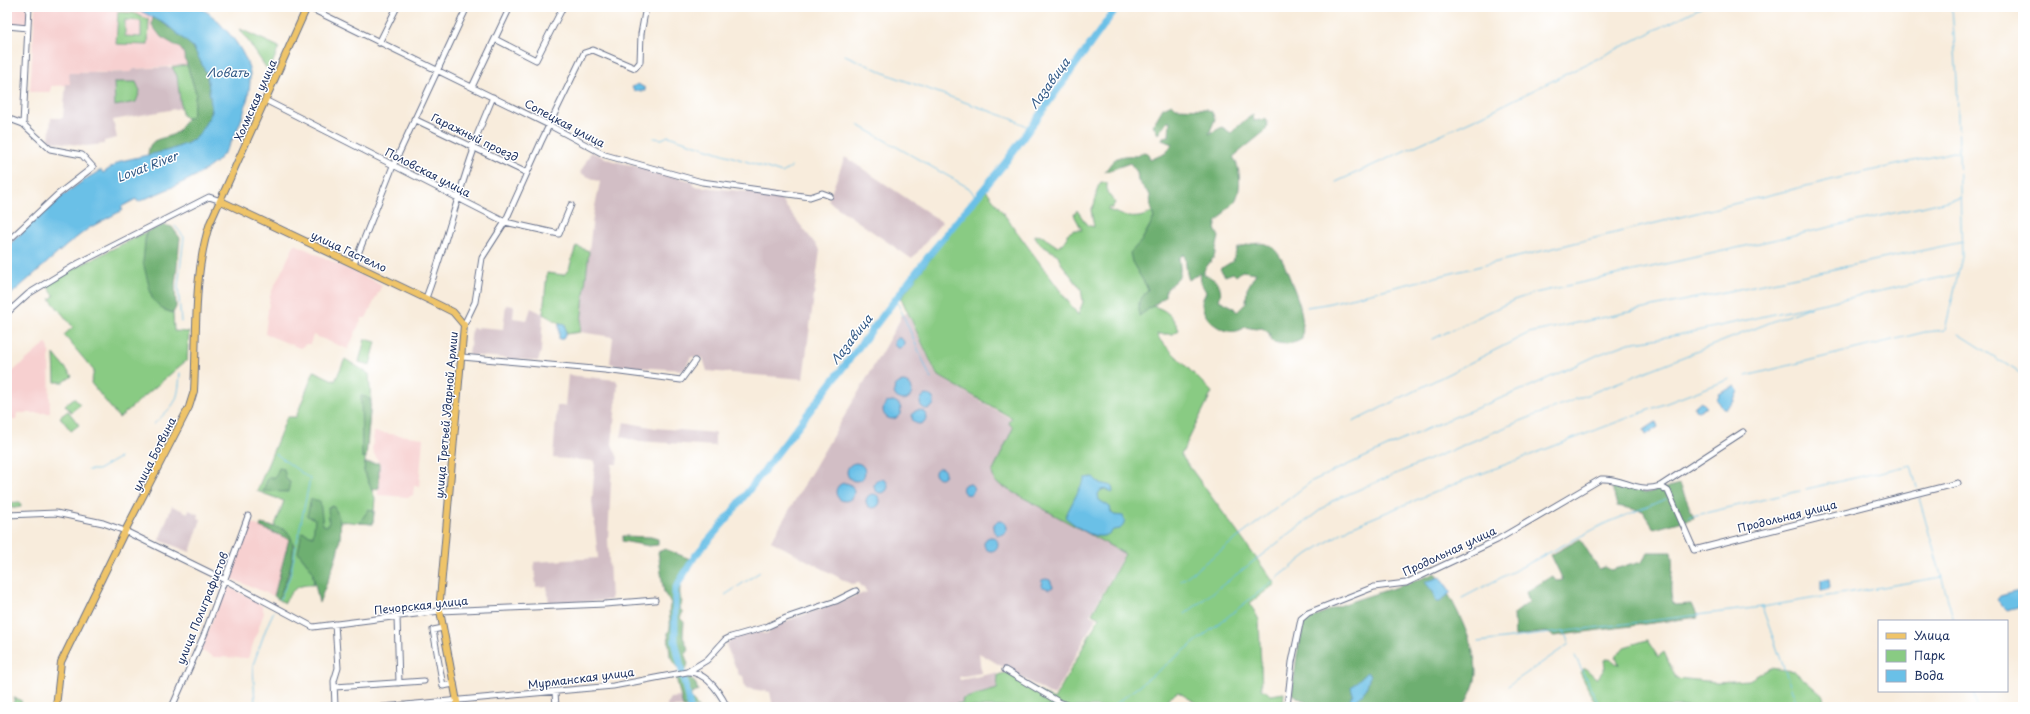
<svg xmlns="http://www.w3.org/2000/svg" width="2030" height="714" viewBox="0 0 2030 714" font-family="'Playpen Sans',sans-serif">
<rect width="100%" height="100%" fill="#fff"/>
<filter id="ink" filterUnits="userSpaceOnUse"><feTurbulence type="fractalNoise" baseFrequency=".025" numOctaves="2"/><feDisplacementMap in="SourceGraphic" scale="8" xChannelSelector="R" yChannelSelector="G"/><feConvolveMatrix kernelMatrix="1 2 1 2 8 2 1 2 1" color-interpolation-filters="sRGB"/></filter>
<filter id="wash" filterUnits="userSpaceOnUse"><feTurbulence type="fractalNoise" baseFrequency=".012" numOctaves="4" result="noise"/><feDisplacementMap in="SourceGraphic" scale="16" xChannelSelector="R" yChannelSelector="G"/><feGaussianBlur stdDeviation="0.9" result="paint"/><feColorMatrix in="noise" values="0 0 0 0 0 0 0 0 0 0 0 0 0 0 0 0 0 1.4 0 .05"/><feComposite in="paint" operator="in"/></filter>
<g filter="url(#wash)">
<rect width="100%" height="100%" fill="#f8ecdc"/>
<path fill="#f7d0d0" d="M7,7h21l-1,19 -20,-1z
M35,7h98l20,10 -1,8 9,12 21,13 5,15 -53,4 -3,3 -61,1v12l-19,1v6h-21z
M295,244l87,41 -16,33h-4l-14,31 -35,-14 -3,9h-4l-6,4 -35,-14 5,-39z
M46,343l3,5 1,65h-33l-1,7h-9v-46l4,-1z
M374,432l49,6 -4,48h-5l-1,9 -5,2 -30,-2 1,-32 -7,-13z
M251,523l38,16 -15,57 -44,-18z
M226,586l25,12 11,8 2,7 -16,45 -34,-1 -14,-7z"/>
<path fill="#d2bec5" d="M172,67l5,9 4,32 -68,12 4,18 -13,3v3l-18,2 -37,-5 2,-23h12l3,-34h4l-1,-11h32l30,-1 3,-3z
M591,152l22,9 45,10 -1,2 35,8 1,5 84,9 43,55 -17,129 -96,-8 -4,-13 -12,-1 -7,13 -66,-4 -8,-3 3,-26 -33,-5 13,-116 7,-34 -20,-9z
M845,157l97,65 -30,37 -84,-58z
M506,305l8,1 -1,12 14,2 4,-12 12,6 -2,37 -3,10 -69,-6 3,-27 6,1 -1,-2 26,2z
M907,313l29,62 75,44 122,119 -43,77 6,3 -42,78 -75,-43 2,20 -22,4 1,3 35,-7 3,2 -1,14 -35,9 1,5 -22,4h-168l-3,-15 -25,-4 -2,-12 -4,-1 -13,-30 6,-7 24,-6 12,2 7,-9 92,-33 -8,-9 -8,1 -80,-43 94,-160 35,-61v-4z
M568,375l48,5 2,4 -6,60 6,14 -1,6h-5l-4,75 3,61 -62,4 -2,-18 -11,1 -2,-25 64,-4 -6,-56 3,-41 -42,-3 4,-52h8z
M624,422l32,6 59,5v13l-79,-5 -15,-4z
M172,506l16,7 1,-3 10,5 -1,3 3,1 -11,33 -31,-12z
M680,697l3,10h-16v-4l3,-5z"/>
<path fill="#89cb83" stroke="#527d70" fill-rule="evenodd" d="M118,12l15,1 16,7 -1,25 -32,-1zM125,20l16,1v16l-16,-1z
M240,29l39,18 -10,25z
M187,65l9,28 -4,24 -5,1 -5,-3 -5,-39 -5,-9z
M114,82h22l4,9 -4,11 -21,4z
M1101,182l6,1v9l8,11 -4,6 -2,-2 -1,3c18,6 26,12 44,2l2,6 -12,22 7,48 -9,27 12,-9c15,3 21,11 27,24l-6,4h-16l3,6 52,52 -31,63 94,129 -25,19 9,17 3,69 9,6 13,-2 -1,14h-80l-25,-15 -9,5 -4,10h-224l22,-4 -1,-4 35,-10 1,-14 9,-3 47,28 45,-82 -7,-4 33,-60 -130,-72 -3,-9 21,-45 -5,-6 4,-4 -75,-43 -36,-77 83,-111 94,128 5,-13 -2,-13 -20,-26 -3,-8 -17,-10 -7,-10 8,1 16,11 9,-8v-5l7,-4h8l-8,-15 3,-5 10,15 7,2 -3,-17c8,-11 2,-18 10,-28z
M146,232l-1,13 17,64 11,4 1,18 15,1 -2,28 -68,58 -28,-35 3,-12 -30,-36 9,-8 -23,-28 4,-3 -7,-11 32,-19z
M576,246l13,5 -9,81 -14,2 -1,-10 -6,-1 -16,-9 4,-41 17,2 5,-6z
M365,339l11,3 -6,23 -11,-3z
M54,354l18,22 -8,6h-9z
M345,359l24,15 2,27 -7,70 11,27 -2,26 -33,-3 -27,15 -15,16 14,18 2,15c-15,-1 -23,4 -29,18l-7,-4 11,-24 5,-30 -11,-16 -9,-1 10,-27 -27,-10 30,-74h9l18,-46 21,10z
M74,398l6,7 -9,7 -6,-7z
M68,411l11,14 -8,6 -11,-14z
M20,502l1,5 -14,1v-5z
M1647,640l11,17 6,-5 12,26 41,4 32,-2 21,-12 24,3 29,25 2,11h-228l-17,-35 5,-4 12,11 8,-11 -1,-8 6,-2 9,8 -3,-9 8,-10z
M14,698l7,2 1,7h-9z"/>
<path fill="#6eaf71" stroke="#446f68" d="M153,17c14,8 28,17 39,29 11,11 23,53 19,67 -2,8 -8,19 -14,24 -14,11 -32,15 -49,19 0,-23 19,-14 30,-25 3,-3 6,-9 9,-13l5,-1 4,-24 -13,-41 -3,-4 -19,-11 -9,-12z
M1172,104l4,4 30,1 6,3 3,7 -6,15 13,-7 9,6 14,-13 8,-5 1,6 12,-2 2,7 -3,5 -32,26c8,10 9,34 1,46 -1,2 -5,3 -7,6 -4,4 -4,8 -10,12l-2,8 4,8 -5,20 -10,13v5c13,4 20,12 15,25l14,7 4,5 9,-9 1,-14 9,-16 -14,-2 -6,5 -3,-3 -8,3 -5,-7 13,-8 4,-12c9,-5 26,-9 35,-2 9,8 13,19 17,29 9,24 16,36 13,63 -9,6 -21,6 -31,2l-2,-8 -7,-5 -6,1 -11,-2c-15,13 -43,-5 -43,-24 0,-4 3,-8 4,-11l-5,-9 -1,-11 -11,8c-4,-9 -2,-17 -5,-26l-5,4c4,26 -3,17 -14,34v5l-26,19v-14l9,-13 -16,-27 -2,-9 12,-13 12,-22 -3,-10 -1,-13 -12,-14 -1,-9 -7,-9 -25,9c10,-16 14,-17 33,-16l5,-4 5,1 2,7 16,-7 6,-9 -10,-4 1,-3 6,-1 1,-15h-3l-9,13 -5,-9 10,-17z
M164,225l8,2 8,11 -5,47 1,22 -3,6 -11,-4 -10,-11 -9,-36 3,-30z
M361,396l5,1 5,4 -5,57 -4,-1z
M365,463h14v25l-7,2 -8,-19z
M279,468l5,1 2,10 4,3 -2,10 -25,-1 5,-13 7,-1z
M1611,483l36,10 33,-9 14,34 -40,11 -11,-18 -26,-5z
M311,499l9,2 3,24 4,1 2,-4 -1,-15 5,-1c20,24 -5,72 -14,97l-7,-33 -14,-18 4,-20 11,4 2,-17 -8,-3z
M369,509l5,2 -1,13 -14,-1z
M261,524c7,2 16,3 22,5 22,10 2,55 -5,70l-4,-3 15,-57 -29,-12z
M623,536l28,1 7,2v6l-9,1 -27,-5z
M1580,539l19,30 6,-2 6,3 31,-8 6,-10h23c5,18 -5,35 3,53l18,-1 6,13 -144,19 -8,-4 -31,4 -1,-22 15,-12 -3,-10 26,-16 4,5 7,-1 -12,-25z
M665,549l25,10 3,4c-3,9 -6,7 -10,13 -3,6 -5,20 -1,26l-3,6 4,4 -3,6 4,4 -1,15 6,13 -4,5 3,9 -2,5 -7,1 -9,-14 -2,-23c6,-9 -2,-20 3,-30l-7,-10 -6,-41z
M1435,573c16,22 41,71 41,99 0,12 -7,25 -13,35h-149l-22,-13 5,-39 7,-32c41,-25 88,-31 131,-50z
M680,674h7l9,10 2,7 -7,3v5l8,8h-16l-7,-30z"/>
<path fill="#6ac0e7" stroke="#4278a2" d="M133,7c15,0 30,0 45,0 6,0 13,-1 19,0 10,3 19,12 26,20 11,11 21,25 26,41 6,24 -14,78 -33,94 -23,19 -52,28 -78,40l-2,-3 -15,8 2,3 -34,18 -22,17 -60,53v-51c29,-29 58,-57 94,-77l2,3 18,-12 49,-11 18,-7 10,-7 14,-24 -5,-38 -14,-27 -26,-22z
M638,84l7,4v3h-10l-3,-4z
M559,323l6,1 1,10 -3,5h-4z
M894 343a5 5 0 1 1 10 0a5 5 0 1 1-10 0Z
M894 391a9 9 0 1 1 18 0a9 9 0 1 1-18 0Z
M1735,386l3,5 -5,12 -7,5h-3l-6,-8 2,-4 -1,-2z
M920 402a7 7 0 1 1 14 0a7 7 0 1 1-14 0Z
M883 410a9 9 0 1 1 18 0a9 9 0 1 1-18 0Z
M1701,401l6,6 -9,4 -3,-1 -1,-3z
M912 417a7 7 0 1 1 14 0a7 7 0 1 1-14 0Z
M1656,422l2,5 -12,8 -2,-5z
M847 472a9 9 0 1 1 18 0a9 9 0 1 1-18 0Z
M935 473a5 5 0 1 1 10 0a5 5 0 1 1-10 0Z
M1093,477l6,6 13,3 1,6 -1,1 -6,-4 -5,1 -3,4 1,6 11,7 1,5 3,3 9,1c3,6 1,9 -3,13l-7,1c-13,16 -36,-3 -48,-13l20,-39z
M874 486a7 7 0 1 1 14 0a7 7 0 1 1-14 0Z
M836 492a9 9 0 1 1 18 0a9 9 0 1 1-18 0Z
M962.5 489a5.5 5.5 0 1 1 11 0a5.5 5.5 0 1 1-11 0Z
M866 501a7 7 0 1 1 14 0a7 7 0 1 1-14 0Z
M993 528a7 7 0 1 1 14 0a7 7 0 1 1-14 0Z
M984 544a7 7 0 1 1 14 0a7 7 0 1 1-14 0Z
M1440,577l11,15 -11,10h-4l-3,-10 -8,-10z
M1046,579l4,1 3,7 -4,2 -8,-3 1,-6z
M1825,579h4l1,8 -4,3h-5v-10z
M2023,590v7l-4,10 -12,3 -10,-10 3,-4z
M1367,672l3,4 -4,13 -9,11 -5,1 -2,-2 3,-5 -2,-7z"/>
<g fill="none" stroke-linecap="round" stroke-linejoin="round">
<path stroke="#6ac0e7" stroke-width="1" d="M845,55l44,20 123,44 19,9
M858,125l111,63 7,9
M654,138l8,1 6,-3 114,37 9,-6
M1336,182l145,-66 221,-109
M175,226l9,11 -6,49 3,36
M896,299l35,80
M1307,307l19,-3 517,-127 115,-26
M1958,334l65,41
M1433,339l81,-39 21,-7 426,-95
M1746,376l179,-44 20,-2 17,-73 -5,-176 -5,-74
M1353,422l176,-89 434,-91
M154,424c21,-21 24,-19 26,-51
M276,454l34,25 -20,97 -10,23
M88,470h10l21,-12
M1806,489l105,-24 6,23
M1919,498l35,123
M1688,517l112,-26
M1181,581l131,-100 128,-58 91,-37 69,-32 29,-11 49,-8 280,-61
M725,595l35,-23
M1462,598l142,-74 62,-25
M1762,607l36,100
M1185,614l147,-113 181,-77 299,-118
M1479,642l283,-35 180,-30
M1575,656l25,51
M1508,686l61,-42 -5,-13
M1973,691l4,16
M255,704l-2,-39 14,-39 7,-15
M1112,707l196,-153 43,-27 106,-44 273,-104"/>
<path stroke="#6ac0e7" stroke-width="7" d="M690,707l-15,-66v-52l20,-33 31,-36 208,-271 71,-86 112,-156"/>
</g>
</g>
<g filter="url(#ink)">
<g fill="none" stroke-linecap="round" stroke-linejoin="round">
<g stroke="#68718a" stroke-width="7">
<path id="minor" d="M308,7l241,118 56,30 97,27 108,15 12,-4 8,3
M7,26l21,2
M495,39l41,21 27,-53
M379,43l18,-36
M472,87l38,-80
M265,100l240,122 54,12 12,-29
M7,118l16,6 27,25 32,6 11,12 -36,28 -50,47
M414,119l113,54
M23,124l6,-117
M354,264l39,-98 74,-159
M426,298c18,-48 30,-98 47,-146l-1,-5 21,-50
M7,313l21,-19 51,-31 130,-66 12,4
M464,325l11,-23 7,-44 23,-36 36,-80 43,-89 9,-3 42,18 5,-6 1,-28 5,-27
M462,357l143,13 76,10 14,-19
M1660,486l8,5 26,59 264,-67
M7,515l49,-2 47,10 22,8 100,49 88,47 127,-16 165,-7 50,-4
M397,617l2,66
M335,624l3,44 -4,13 1,26
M443,628l-10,2 10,56 11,-2
M1005,670l54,32 12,4 28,1
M689,672c18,1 30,19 38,35
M335,687l89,-6
M555,692l1,15
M172,707l33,-74 43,-117
M383,707l230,-21 74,-14 20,-12 18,-20 6,-3 35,-10 20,-9 50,-17 20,-10
M1287,707l5,-45 9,-43 7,-6 66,-26 32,-4 91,-43 104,-61c22,-2 35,15 59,7l83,-54"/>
</g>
<g stroke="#68718a" stroke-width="8">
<path id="major" d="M221,201l212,101 20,10 11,13 -24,274v12l18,96
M56,707l5,-45 64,-131 64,-124 5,-16c3,-53 -1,-118 16,-168l97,-216"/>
</g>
<use href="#minor" stroke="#fff" stroke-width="5"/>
<use href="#major" stroke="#efc469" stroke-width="6"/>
</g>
</g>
<g text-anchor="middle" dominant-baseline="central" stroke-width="3" stroke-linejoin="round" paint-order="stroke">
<g font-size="11" fill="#1b2f5e" stroke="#fff">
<text transform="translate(255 100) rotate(-66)">Холмская улица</text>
<text transform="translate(565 123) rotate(28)">Сопецкая улица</text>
<text transform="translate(475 137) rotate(26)">Гаражный проезд</text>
<text transform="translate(428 172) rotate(27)">Половская улица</text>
<text transform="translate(349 251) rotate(25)">улица Гастелло</text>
<text transform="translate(446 415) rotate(-85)">улица Третьей Ударной Армии</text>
<text transform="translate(154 454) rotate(-63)">улица Ботвина</text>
<text transform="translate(1787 516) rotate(-14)">Продольная улица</text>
<text transform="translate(1449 551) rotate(-25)">Продольная улица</text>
<text transform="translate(421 605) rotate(-6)">Печорская улица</text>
<text transform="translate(202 608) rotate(-68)">улица Полиграфистов</text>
<text transform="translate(581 678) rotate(-7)">Мурманская улица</text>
</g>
<g font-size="12" font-style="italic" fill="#335a87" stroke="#fff">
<text x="228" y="72">Ловать</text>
<text transform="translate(1049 83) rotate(-54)">Лазавица</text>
<text transform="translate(147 166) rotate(-21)">Lovat River</text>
<text transform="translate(851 339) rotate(-52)">Лазавица</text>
</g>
</g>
<rect width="2030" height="714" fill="none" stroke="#fff" stroke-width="24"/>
<rect x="1878" y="620" width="130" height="72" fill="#ffffff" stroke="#a4acbf"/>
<rect x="1886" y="633" width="20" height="6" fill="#efc469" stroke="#a4acbf"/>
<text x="1914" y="640" font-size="12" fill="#1b2f5e">Улица</text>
<rect x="1886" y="650" width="20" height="12" fill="#89cb83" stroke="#a4acbf"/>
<text x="1914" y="660" font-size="12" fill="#1b2f5e">Парк</text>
<rect x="1886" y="670" width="20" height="12" fill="#6ac0e7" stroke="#a4acbf"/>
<text x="1914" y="680" font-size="12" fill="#1b2f5e">Вода</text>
</svg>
